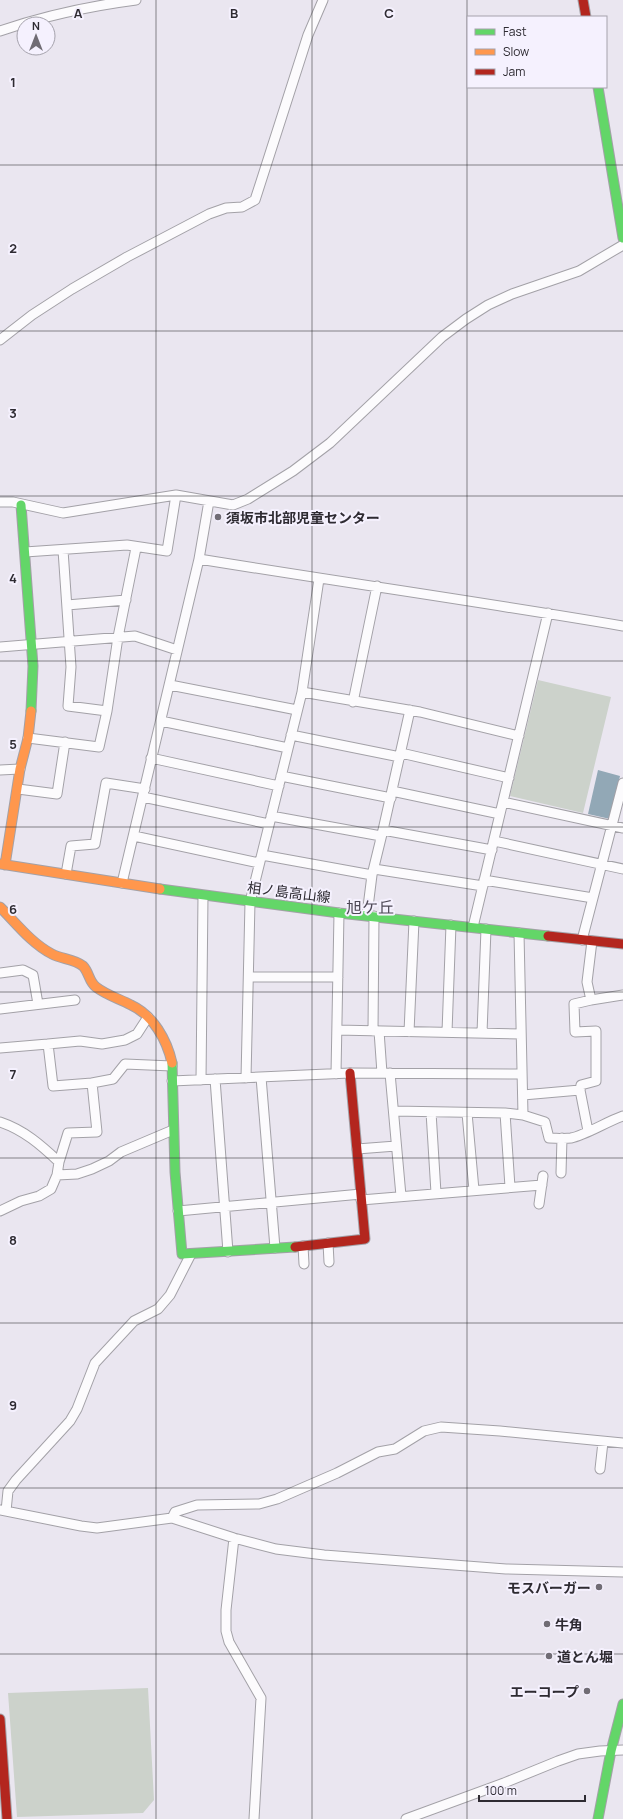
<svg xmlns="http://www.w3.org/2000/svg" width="623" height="1819" viewBox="0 0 623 1819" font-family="Manrope,'Noto Sans JP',sans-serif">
<rect width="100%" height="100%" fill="#eae6f0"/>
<path fill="#ccd2cb" d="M538,680l73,17 -28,116 -73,-17z
M148,1688l6,112 -11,13 -126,4 -9,-124z"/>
<path fill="#92a8b6" d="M598,770l22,6 -10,43 -22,-5z"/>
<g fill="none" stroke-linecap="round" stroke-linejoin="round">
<g stroke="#a3a1a7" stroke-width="11">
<path id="street" d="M0,31c44,-15 90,-25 136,-31
M0,340l32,-25 40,-26 55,-32 82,-43 17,-6 16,-1 13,-7 53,-165 15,-35
M0,502h13l50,11 113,-18 57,10 15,-6 45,-28 37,-28 112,-106 24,-18 22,-14 24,-11 67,-23 44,-26
M63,550l8,117 -3,39 39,5 11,-74 18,-89
M25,552l102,-7 40,6 9,-56
M199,559c141,23 283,43 424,67
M67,605l59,-5
M0,647l135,-11 42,14
M170,685l127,25
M302,692l17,-113
M353,702l24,-116
M161,721l127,27
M291,735l109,22
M28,738l71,9 8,-36
M401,753l108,25
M151,758l128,28
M0,770l20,-1
M281,776l110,22
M18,789l39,5 8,-52
M392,791l108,23
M143,797l126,27
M503,802l120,26
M271,816l110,20
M383,830l109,20
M134,836l125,27
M494,841l129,28
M262,855l110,20
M374,869l109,17
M66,874l5,-28 24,-2 11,-61 39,6
M484,880l109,18
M122,883l77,-324 10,-58
M367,915l5,-40 11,-45 27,-120
M473,927l75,-314
M582,940l41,-157
M0,973l23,-3 10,5 5,29
M249,977h89
M591,1000l32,-5
M0,1009l75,-9
M337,1030l184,4
M373,1031l1,-115
M379,1031l3,42
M409,1032l5,-111
M447,1032l4,-107
M482,1033l4,-104
M0,1048l48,-4
M390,1073l11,123
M336,1074l3,-161
M261,1077l14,171
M246,1078l4,-176 52,-210 118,20 99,24
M215,1079l13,173
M201,1080l2,-184
M172,1081l178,-8 172,1
M92,1083l-39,3 -5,-42 32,-3 22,3 23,-4 12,-6 11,-17
M580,1090l1,-5 15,-4v-50l-21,1 -1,-28 17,-4 -4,-18 5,-41
M523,1095l57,-5 8,41
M394,1111l111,2
M431,1112l5,81
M467,1113l7,77
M523,1115l22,7 4,16c7,0 14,1 22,0 15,-3 35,-16 52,-22
M0,1122c24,8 41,23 59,40l-2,13
M357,1149l39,-3
M59,1162l9,-29 29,-1 -5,-49 21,-4 12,-15 47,2
M561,1173l1,-35
M510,1187l-5,-74 18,2 -4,-182
M361,1200l181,-15
M539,1204l4,-28
M0,1211l21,-10 18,-5 12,-7 6,-14 20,-1 15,-5 17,-8 12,-9 52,-22
M178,1211l183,-17
M328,1243l1,19
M303,1246l1,18
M600,1469l3,-27
M0,1510l81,16 16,2 75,-10 62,20 42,11 48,6 182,14 117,3
M6,1511l2,-20 8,-11 54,-59 7,-12 18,-46 39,-42 24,-12 12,-14 21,-41
M172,1518l3,-6 22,-7 62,-1 18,-5 60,-26 41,-21 17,-3 29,-18 17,-4 59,4 123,12
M234,1538l-8,72v21l3,11 32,56 -7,121
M406,1819l98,-36 54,-22 20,-7 22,-3 23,-1"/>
</g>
<g stroke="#a3a1a7" stroke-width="11">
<path id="fast" d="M598,87l25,151
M21,505l12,161 -2,45
M160,889l179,24 209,23
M172,1063l3,109 7,82 113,-7
M598,1819l13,-68 12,-47"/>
</g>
<g stroke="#a3a1a7" stroke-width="11">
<path id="slow" d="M0,864l160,25
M5,865l15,-96 8,-31 3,-27
M0,907c16,16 31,36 52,47 9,5 23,5 31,12 6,6 6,16 13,21 10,8 24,12 35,18 22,10 36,35 41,58"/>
</g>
<g stroke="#a3a1a7" stroke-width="11">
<path id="jam" d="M583,0l3,17
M548,936l75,8
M295,1247l70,-8 -15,-166
M0,1719l7,100"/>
</g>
<use href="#street" stroke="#fcfbfd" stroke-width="9"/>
<use href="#fast" stroke="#63d668" stroke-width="9"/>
<use href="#slow" stroke="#ff974d" stroke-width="9"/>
<use href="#jam" stroke="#b3261e" stroke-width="9"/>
</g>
<path fill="none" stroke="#2e2b32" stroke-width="1" stroke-opacity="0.55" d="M156,0v1819M312,0v1819M467,0v1819M0,165h623M0,331h623M0,496h623M0,661h623M0,827h623M0,992h623M0,1158h623M0,1323h623M0,1488h623M0,1654h623"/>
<g fill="#706c74" stroke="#f5f1fe" stroke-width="1.5">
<circle cx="218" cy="517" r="4"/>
<circle cx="599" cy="1587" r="4"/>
<circle cx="547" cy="1624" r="4"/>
<circle cx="549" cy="1656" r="4"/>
<circle cx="587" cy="1691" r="4"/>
</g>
<g text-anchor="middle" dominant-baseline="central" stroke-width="4" stroke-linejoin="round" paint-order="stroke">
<g font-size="14" font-weight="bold" fill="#2e2b32" stroke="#f5f1fe" text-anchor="start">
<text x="226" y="517">須坂市北部児童センター</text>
<text x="591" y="1587" text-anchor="end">モスバーガー</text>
<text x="555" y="1624">牛角</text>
<text x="557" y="1656">道とん堀</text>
<text x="579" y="1691" text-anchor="end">エーコープ</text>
</g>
<g font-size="14" fill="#2e2b32" stroke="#f5f1fe">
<text transform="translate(289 892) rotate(7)">相ノ島高山線</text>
</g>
<g font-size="16" fill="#4d4855" stroke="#f5f1fe">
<text x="370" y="907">旭ケ丘</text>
</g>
</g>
<g font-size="13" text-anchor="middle" font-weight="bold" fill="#2e2b32" stroke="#f5f1fe" stroke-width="4" stroke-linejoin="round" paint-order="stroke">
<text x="78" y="18">A</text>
<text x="234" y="18">B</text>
<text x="389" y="18">C</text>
<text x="13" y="87">1</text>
<text x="13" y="253">2</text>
<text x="13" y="418">3</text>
<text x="13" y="583">4</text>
<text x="13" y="749">5</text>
<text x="13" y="914">6</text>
<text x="13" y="1079">7</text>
<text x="13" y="1245">8</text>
<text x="13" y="1410">9</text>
</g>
<rect x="467" y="16" width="140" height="72" fill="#f5f1fe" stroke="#a5a2ac"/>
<rect x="475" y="29" width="20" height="6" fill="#63d668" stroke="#a5a2ac"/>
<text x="503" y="36" font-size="12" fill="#2e2b32">Fast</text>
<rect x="475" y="49" width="20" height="6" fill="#ff974d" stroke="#a5a2ac"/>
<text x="503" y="56" font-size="12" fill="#2e2b32">Slow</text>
<rect x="475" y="69" width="20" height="6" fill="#b3261e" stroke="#a5a2ac"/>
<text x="503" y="76" font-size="12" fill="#2e2b32">Jam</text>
<g transform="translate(36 36)"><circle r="19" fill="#f5f1fe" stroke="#a5a2ac"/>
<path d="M0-3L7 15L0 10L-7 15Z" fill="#706c74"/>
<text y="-6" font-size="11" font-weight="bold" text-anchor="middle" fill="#2e2b32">N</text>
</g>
<path d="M479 1795v6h106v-6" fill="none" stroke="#2e2b32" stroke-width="2"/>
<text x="485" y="1795" font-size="12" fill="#2e2b32" stroke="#f5f1fe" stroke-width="3" paint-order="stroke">100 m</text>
</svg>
